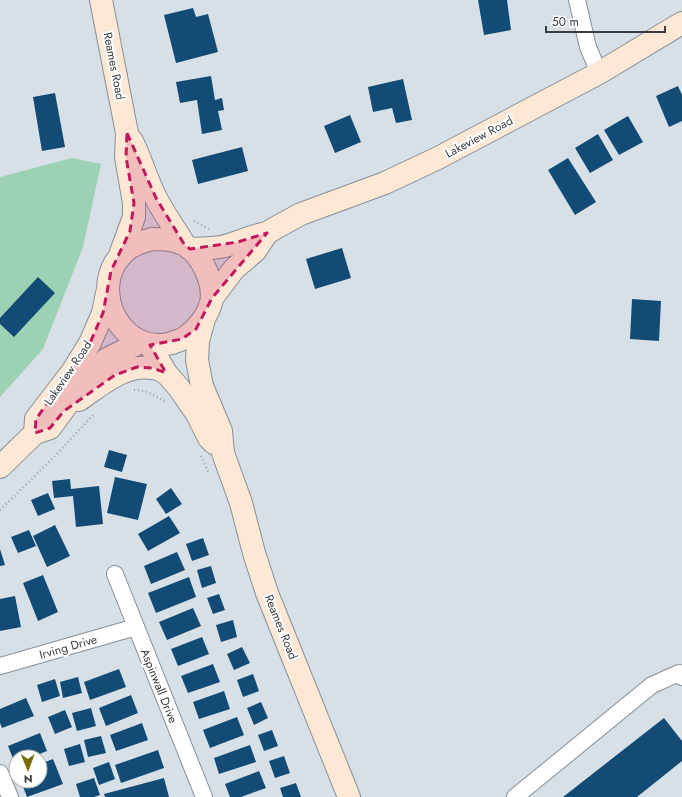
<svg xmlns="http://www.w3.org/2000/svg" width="682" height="797" viewBox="0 0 682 797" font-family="Jost,sans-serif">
<rect width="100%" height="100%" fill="#d7e0e7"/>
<path fill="#9cd1b4" d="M72,158l29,6 -18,83 -40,102 -43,48v-220z"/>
<path fill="#124b75" d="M478,0h29l4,30 -27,5z
M193,8l3,9 12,-3 10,38 -42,11 -12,-48z
M211,76l4,24 7,-2 2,12 -6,1 4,19 -20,4 -5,-34 -17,3 -4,-21z
M403,79l9,41 -16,3 -4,-15 -19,4 -5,-25z
M678,86l4,9v26l-13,6 -13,-31z
M55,93l10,54 -23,4 -9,-54z
M350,115l11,27 -26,11 -11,-27z
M628,116l15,26 -24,13 -15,-25z
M598,134l15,26 -23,13 -15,-25z
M242,147l6,24 -50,13 -6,-24z
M568,158l28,44 -21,13 -27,-45z
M342,248l9,30 -36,11 -9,-30z
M38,277l17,16 -41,44 -14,-13v-6z
M632,299l29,2 -2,40 -29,-2z
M109,450l18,5 -5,17 -18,-5z
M115,477l32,7 -9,36 -31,-7z
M70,479l1,10 28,-3 4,38 -27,3 -3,-31 -19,2 -2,-17z
M171,488l11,16 -16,10 -10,-15z
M48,493l7,16 -17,7 -7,-16z
M169,516l11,17 -32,18 -10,-17z
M55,525l15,31 -23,11 -14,-31z
M29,530l7,16 -18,7 -7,-16z
M203,538l6,17 -17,6 -6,-17z
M0,549l5,16 -5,1z
M177,552l8,18 -34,14 -7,-18z
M211,566l5,17 -14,5 -5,-18z
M43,575l15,37 -20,9 -15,-38z
M189,577l7,20 -40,16 -8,-20z
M219,594l6,16 -12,4 -6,-16z
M15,596l6,31 -21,4v-32z
M193,608l8,18 -34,14 -8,-18z
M233,620l4,17 -16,5 -5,-17z
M202,637l7,17 -31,12 -7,-17z
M242,647l8,16 -16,7 -7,-16z
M213,664l7,18 -32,11 -7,-17z
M119,669l7,18 -36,13 -6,-18z
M253,674l6,17 -16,6 -6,-17z
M78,677l4,16 -19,5 -3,-16z
M55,679l5,17 -18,6 -5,-17z
M224,691l6,18 -31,10 -6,-17z
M131,695l7,18 -32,13 -7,-18z
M26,698l8,18 -32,12 -2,-5v-14z
M261,702l7,16 -14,7 -7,-17z
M91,708l5,18 -19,5 -5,-18z
M65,710l7,17 -17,7 -7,-17z
M237,717l7,18 -34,13 -7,-18z
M664,718l18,23v20l-45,36h-74z
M142,723l6,17 -32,11 -6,-16z
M272,730l6,16 -14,5 -6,-16z
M40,733l7,18 -15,6h-16v9l-8,-20z
M101,736l5,17 -18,4 -4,-17z
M80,744l5,18 -16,4 -5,-17z
M250,745l6,17 -37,12 -5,-16z
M158,750l6,18 -43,15 -6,-18z
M284,756l6,17 -15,5 -6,-17z
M53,759l10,25 -36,13 -6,-16h19v-17z
M109,762l6,17 -16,6 -6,-17z
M259,771l7,17 -25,9h-11l-5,-13z
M94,778l6,17 -6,2h-14l-4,-13z
M164,778l5,19h-64l-1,-3z
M296,783l5,14h-18l-3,-9z"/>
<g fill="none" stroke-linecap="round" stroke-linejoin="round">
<g stroke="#878f96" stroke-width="18">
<path id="street" d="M577,0l11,47 11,26
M115,574l89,223
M0,666l136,-39
M0,773l10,24
M515,797l137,-112 27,-12 3,4"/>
</g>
<g stroke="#878f96" stroke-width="24">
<path id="secondary" d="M101,0l26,133 -1,24 8,46v14l-14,38
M132,141c9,18 14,37 23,55 8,17 20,32 29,48
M152,239c11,0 23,0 33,6 17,10 30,38 26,58 -4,14 -13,25 -25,34 -4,3 -9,4 -14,6 -45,13 -79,-41 -57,-80 5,-7 11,-15 20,-18 5,-3 11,-4 17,-6z
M190,249c11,-1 24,0 35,-3 15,-4 26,-10 42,-13
M212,298l22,-29 21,-18 12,-18 10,-6 24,-13 84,-31 53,-25 161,-85 83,-50
M204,319l-6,22 -1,19 5,26 19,45 2,22 18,50 13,50 13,40 82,204
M150,345l16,28 13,15 18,26 12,24 5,5
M79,400c22,-15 45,-36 73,-32 5,0 10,3 14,5
M35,433l1,-14 36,-47 18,-29 13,-30 4,-20
M0,467l35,-34 15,-5 38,-52 19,-17 34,-17"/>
</g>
<path stroke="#9ea5ab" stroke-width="2.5" stroke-dasharray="1 3" stroke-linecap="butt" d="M194,221l15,8
M134,390c12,0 22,6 32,12
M201,456l8,17
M0,510l53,-52 42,-45"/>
<use href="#street" stroke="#fff" stroke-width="16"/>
<use href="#secondary" stroke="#fde8d6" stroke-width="22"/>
</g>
<path fill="#c2185b" fill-opacity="0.2" stroke="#c2185b" stroke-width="3" stroke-dasharray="8 5" stroke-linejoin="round" d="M127,133l29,65 28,46 6,5 48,-7 29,-9 -55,65 -16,31 -14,10 -32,6 16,28 -13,-5 -16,-1 -22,8 -51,36 -14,17 -15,5 1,-14 54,-76 13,-30 8,-42 19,-40 4,-28 -8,-46z"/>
<g text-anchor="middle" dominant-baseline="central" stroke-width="4" stroke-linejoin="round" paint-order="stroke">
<g font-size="12" fill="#393c3f" stroke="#fff">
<text transform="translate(114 66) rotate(79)">Reames Road</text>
<text transform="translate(479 137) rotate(-28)">Lakeview Road</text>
<text transform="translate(68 373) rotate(-56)">Lakeview Road</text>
<text transform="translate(281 627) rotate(68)">Reames Road</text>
<text transform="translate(68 647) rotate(-16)">Irving Drive</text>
<text transform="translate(159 686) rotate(68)">Aspinwall Drive</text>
</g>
</g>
<g transform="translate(28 769) rotate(179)"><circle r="19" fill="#ffffff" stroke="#b0b1b2"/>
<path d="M0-3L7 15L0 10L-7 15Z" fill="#7b6a01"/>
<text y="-6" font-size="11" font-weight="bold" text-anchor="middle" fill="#393c3f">N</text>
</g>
<path d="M546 26v6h119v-6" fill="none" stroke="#393c3f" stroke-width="2"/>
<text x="552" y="26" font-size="12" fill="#393c3f" stroke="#ffffff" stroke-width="3" paint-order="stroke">50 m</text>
</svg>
